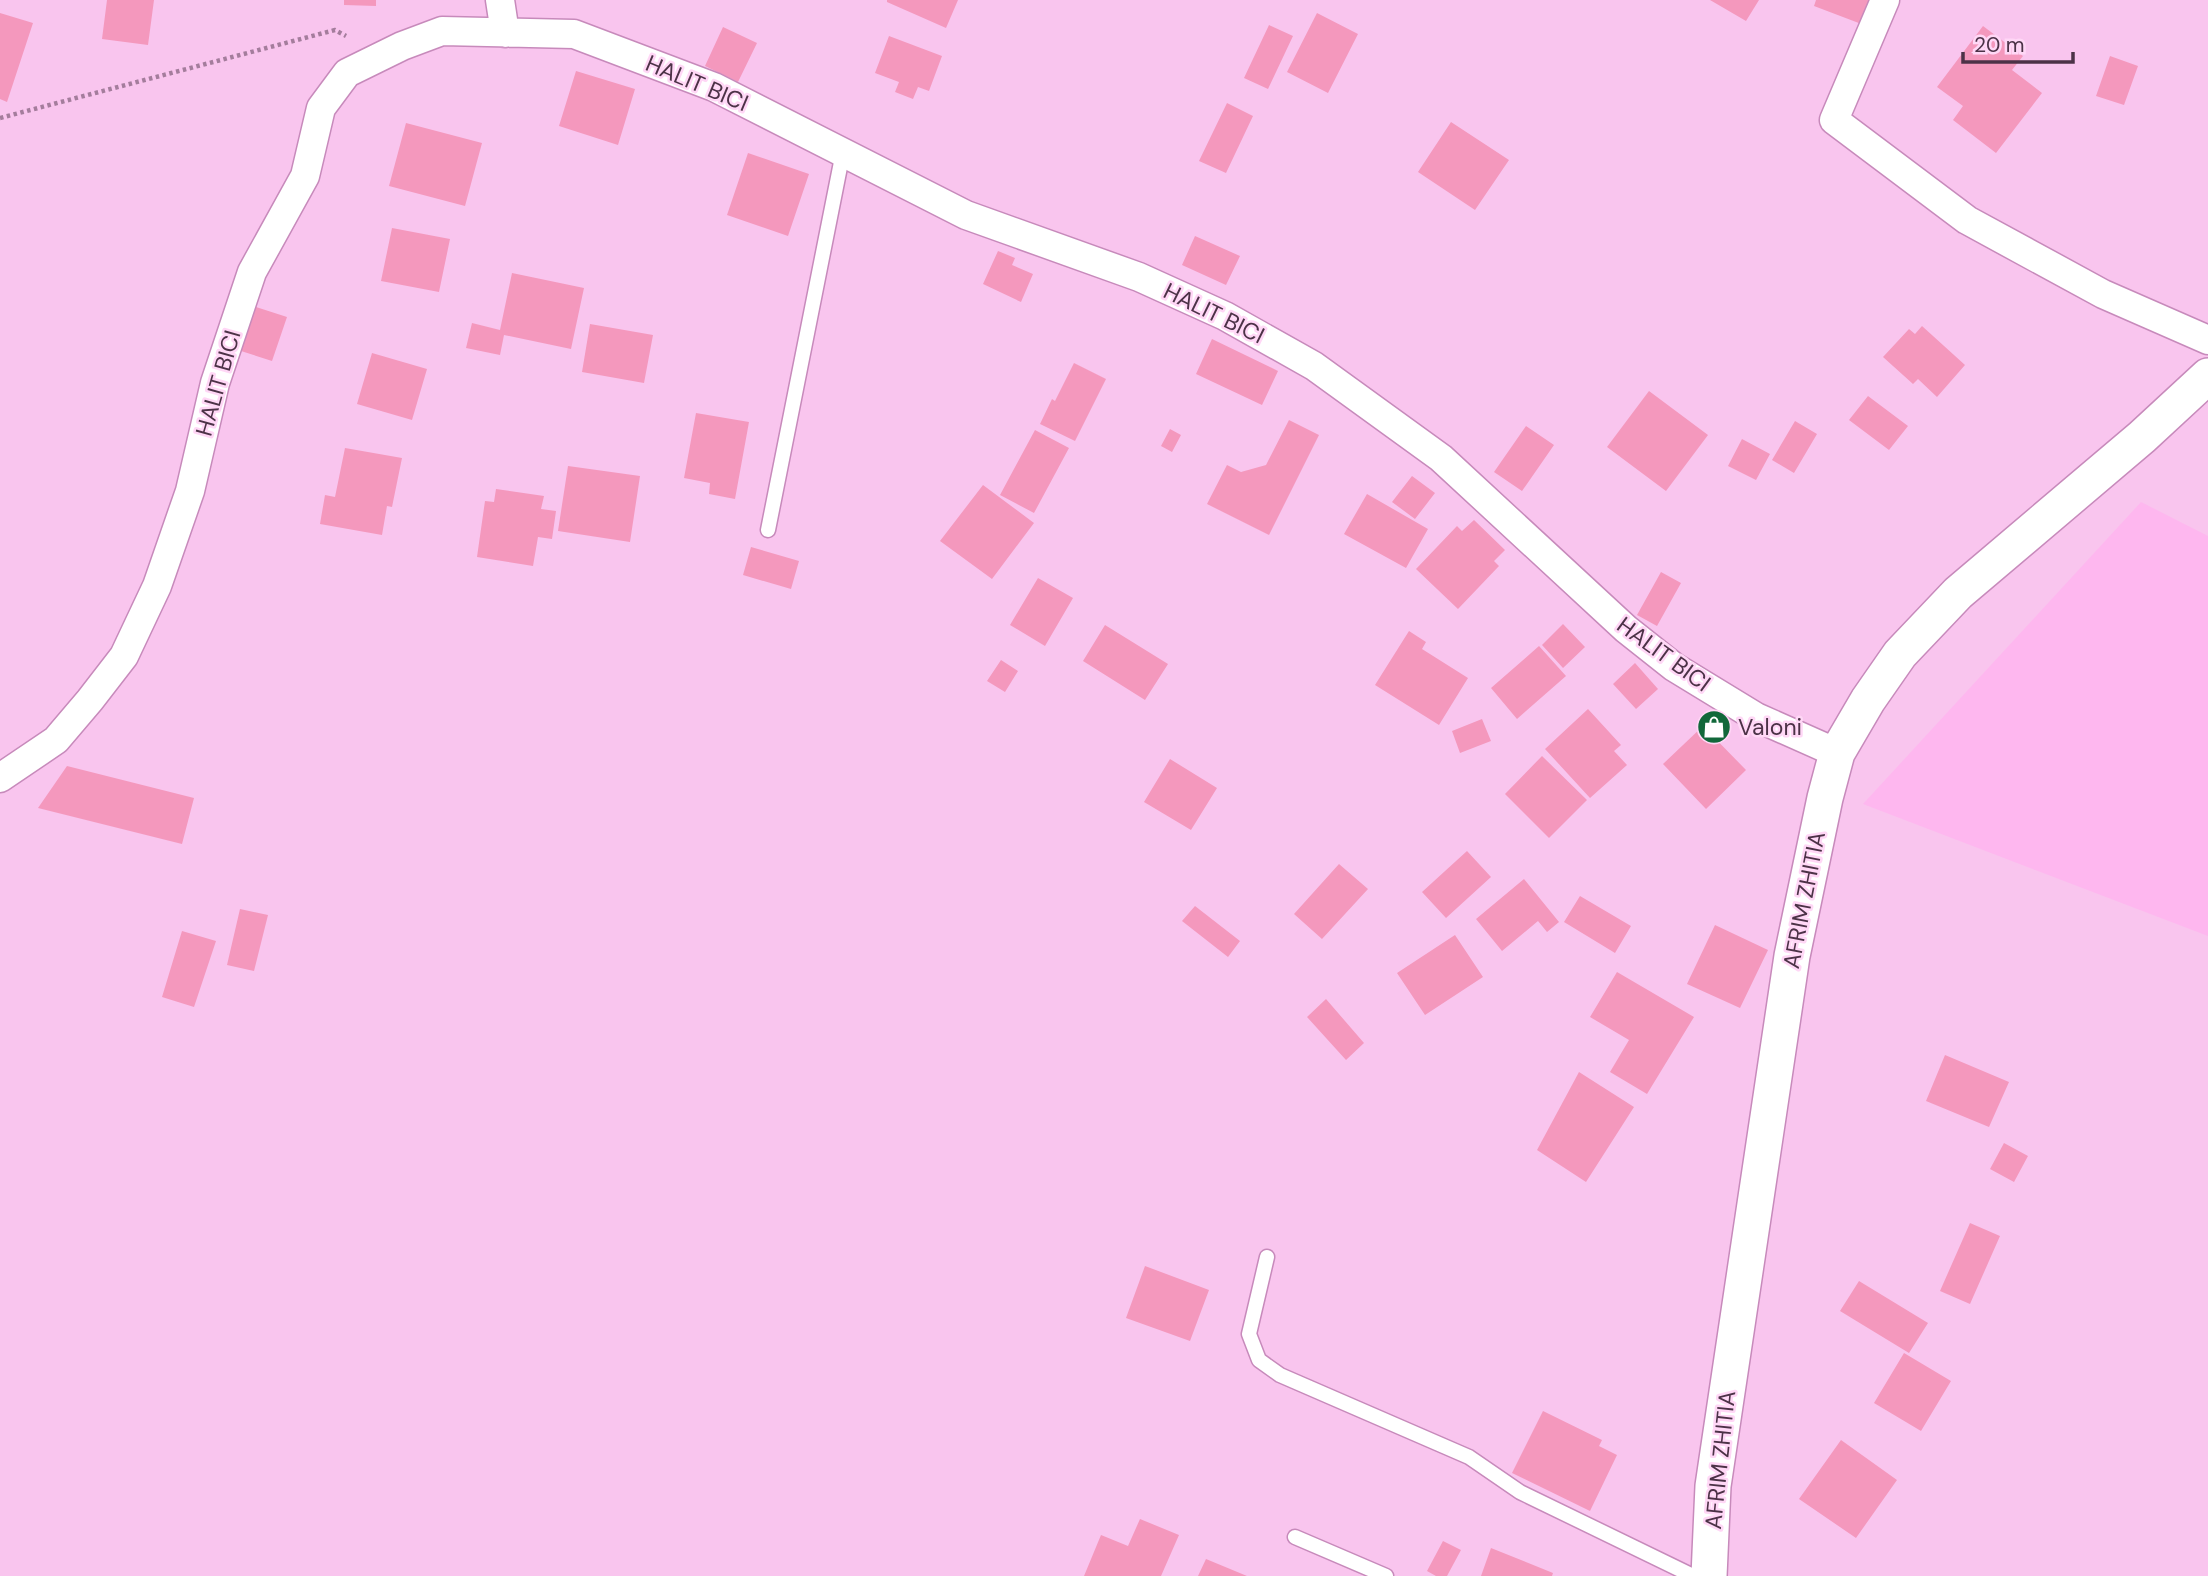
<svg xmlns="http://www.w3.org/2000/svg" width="2208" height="1576" viewBox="0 0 2208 1576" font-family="'DM Sans',sans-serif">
<rect width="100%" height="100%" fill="#f9c5ee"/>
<path fill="#feb7ef" d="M2141,502l67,34v400l-345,-132z"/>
<path fill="#f498bd" d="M107,0h47l-6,45 -46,-6z
M344,0h32v6l-32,-1z
M887,0h71l-12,28 -59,-26z
M1710,0h49l-13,21z
M1816,0h58l-10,25 -50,-19z
M0,13l33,10 -26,79 -7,-3z
M1317,13l41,21 -30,59 -41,-21z
M1269,25l24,11 -25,53 -24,-11z
M1983,26l40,30 -11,14 30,23 -46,60 -43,-33 10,-14 -26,-19z
M723,27l34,16 -19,39 -33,-16z
M889,36l53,20 -13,35 -11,-4 -5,12 -18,-7 4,-10 -24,-9z
M2110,56l28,10 -14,39 -28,-9z
M576,71l59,18 -17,56 -59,-19z
M1227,103l26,13 -27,57 -27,-12z
M1451,122l58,38 -34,50 -57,-38z
M406,123l76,20 -17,63 -76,-20z
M748,153l61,21 -21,62 -61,-21z
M392,228l58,11 -11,53 -58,-11z
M1195,236l45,20 -14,29 -44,-20z
M998,251l17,7 -3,7 21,9 -12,28 -38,-18z
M512,273l72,15 -13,61 -67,-14 -4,20 -34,-7 6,-25 28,7z
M256,307l31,10 -15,44 -31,-10z
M590,324l63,11 -9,48 -62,-11z
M1922,326l43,39 -28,32 -19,-18 -5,5 -30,-27 26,-28 6,5z
M1212,339l66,32 -16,34 -66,-31z
M372,353l55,16 -15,51 -55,-16z
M1074,363l32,16 -31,62 -35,-17 12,-25 3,2z
M1649,391l59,44 -42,56 -59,-44z
M1868,396l40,30 -19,24 -40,-30z
M696,413l53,9 -14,77 -26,-5 1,-11 -26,-5z
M1289,420l30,15 -50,100 -62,-31 20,-39 14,7 25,-7z
M1795,421l22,13 -23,39 -22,-13z
M1526,426l28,19 -32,46 -28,-19z
M1170,429l11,6 -9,17 -11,-6z
M1035,430l34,18 -35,65 -34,-18z
M1742,439l28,15 -14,26 -28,-14z
M345,448l57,10 -10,49 -5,-1 -5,29 -62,-11 5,-29 10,2z
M568,466l72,10 -10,66 -72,-11z
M1412,476l23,17 -20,26 -23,-17z
M983,485l51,38 -42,56 -52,-38z
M496,489l48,7 -3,13 15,2 -4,28 -14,-2 -5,29 -56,-9 8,-56 9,1z
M1367,494l61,35 -22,39 -62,-34z
M1474,520l31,30 -11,11 5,5 -41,43 -42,-40 41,-43 5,5z
M751,547l48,14 -8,28 -48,-14z
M1661,572l20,11 -24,43 -20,-11z
M1038,578l35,20 -28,48 -35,-21z
M1563,624l22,23 -22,21 -21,-23z
M1105,625l63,39 -23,36 -62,-39z
M1409,631l17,11 -4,7 46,29 -29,47 -64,-40z
M1539,646l27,30 -49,43 -26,-31z
M1001,660l17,11 -13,21 -18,-11z
M1635,663l23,26 -22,20 -23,-25z
M1588,709l33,36 -7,6 13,14 -37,33 -45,-49z
M1482,719l9,22 -31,12 -8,-22z
M1703,726l43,44 -40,39 -43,-45z
M1542,756l45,44 -38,38 -44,-44z
M1170,759l47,29 -26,42 -47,-28z
M67,766l127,32 -12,46 -144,-36z
M1467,851l24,26 -45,41 -24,-26z
M1339,864l29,25 -46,50 -28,-25z
M1524,879l35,43 -12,10 -9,-11 -36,30 -26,-32z
M1580,896l51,30 -16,27 -51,-31z
M1195,906l45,35 -12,16 -46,-36z
M240,909l28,6 -14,56 -27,-6z
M1715,925l53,25 -28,58 -53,-24z
M182,931l34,10 -22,66 -32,-10z
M1455,935l28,42 -58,38 -28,-42z
M1617,972l77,45 -47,77 -37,-22 19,-32 -39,-23z
M1326,999l38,44 -18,17 -39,-43z
M1945,1055l64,27 -20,45 -63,-26z
M1579,1072l55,35 -48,75 -49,-32z
M2004,1143l24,13 -14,26 -24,-13z
M1970,1223l30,13 -30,68 -30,-13z
M1145,1266l64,24 -19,51 -64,-23z
M1859,1281l69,42 -19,30 -69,-42z
M1904,1353l47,28 -30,50 -47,-28z
M1543,1411l59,29 -3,6 18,9 -27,56 -78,-38z
M1841,1440l56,40 -41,58 -57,-39z
M1140,1519l39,16 -18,41h-77l17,-41 27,11z
M1443,1541l18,9 -14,26h-11l-9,-5z
M1491,1548l62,25 -1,3h-71z
M1206,1559l41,17h-49z"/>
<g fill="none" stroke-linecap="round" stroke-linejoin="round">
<g stroke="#c78abb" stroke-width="17">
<path id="service" d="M768,530l75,-378
M1267,1257l-18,77 10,26 21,15 189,82 51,35 173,84
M1295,1537l91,39"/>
</g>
<g stroke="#c78abb" stroke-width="31">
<path id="minor" d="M500,0l5,33
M1885,0l-51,120 133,100 136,74 105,46
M0,778l56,-38 34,-40 34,-44 33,-70 33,-95 25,-108 37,-111 53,-96 16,-68 26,-35 55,-27 40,-15 132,3 140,53 252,128 173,62 86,39 89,50 127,92 185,171 48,38 82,50 81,36"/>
</g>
<g stroke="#c78abb" stroke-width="38">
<path id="tertiary" d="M1709,1576l4,-90 79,-530 33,-158 12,-45 31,-53 32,-46 58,-61 184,-156 66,-61"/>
</g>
<path stroke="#a47d9c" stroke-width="4.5" stroke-dasharray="3.5 3.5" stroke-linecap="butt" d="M0,118l335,-88 11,6"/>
<use href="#service" stroke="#fff" stroke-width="14"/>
<use href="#minor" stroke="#fff" stroke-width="28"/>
<use href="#tertiary" stroke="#fff" stroke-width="35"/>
</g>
<defs>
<g id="shop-disc" transform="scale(1.75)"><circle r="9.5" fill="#11683a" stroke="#ffd7f6"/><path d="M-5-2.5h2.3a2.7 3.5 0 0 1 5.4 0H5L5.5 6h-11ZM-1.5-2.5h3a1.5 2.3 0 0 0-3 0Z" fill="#fff"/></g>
</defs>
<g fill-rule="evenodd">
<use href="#shop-disc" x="1714" y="727"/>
</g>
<g text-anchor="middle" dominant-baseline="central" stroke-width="5" stroke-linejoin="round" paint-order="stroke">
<g font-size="23" fill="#4c3247" stroke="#ffd7f6">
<text transform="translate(697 83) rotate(23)">HALIT BICI</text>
<text transform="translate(1214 313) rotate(26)">HALIT BICI</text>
<text transform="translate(218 383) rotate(-74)">HALIT BICI</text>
<text transform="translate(1664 654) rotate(36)">HALIT BICI</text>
<text transform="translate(1804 900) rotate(-79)">AFRIM ZHITIA</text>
<text transform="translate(1720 1460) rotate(-84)">AFRIM ZHITIA</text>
</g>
<g font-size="23" fill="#4c3247" stroke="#ffd7f6" text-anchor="start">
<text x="1738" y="727">Valoni</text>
</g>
</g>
<path d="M1963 52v10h110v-10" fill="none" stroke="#4c3247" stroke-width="3.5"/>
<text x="1974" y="52" font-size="21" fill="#4c3247" stroke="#ffd7f6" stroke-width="5" paint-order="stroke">20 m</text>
</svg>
